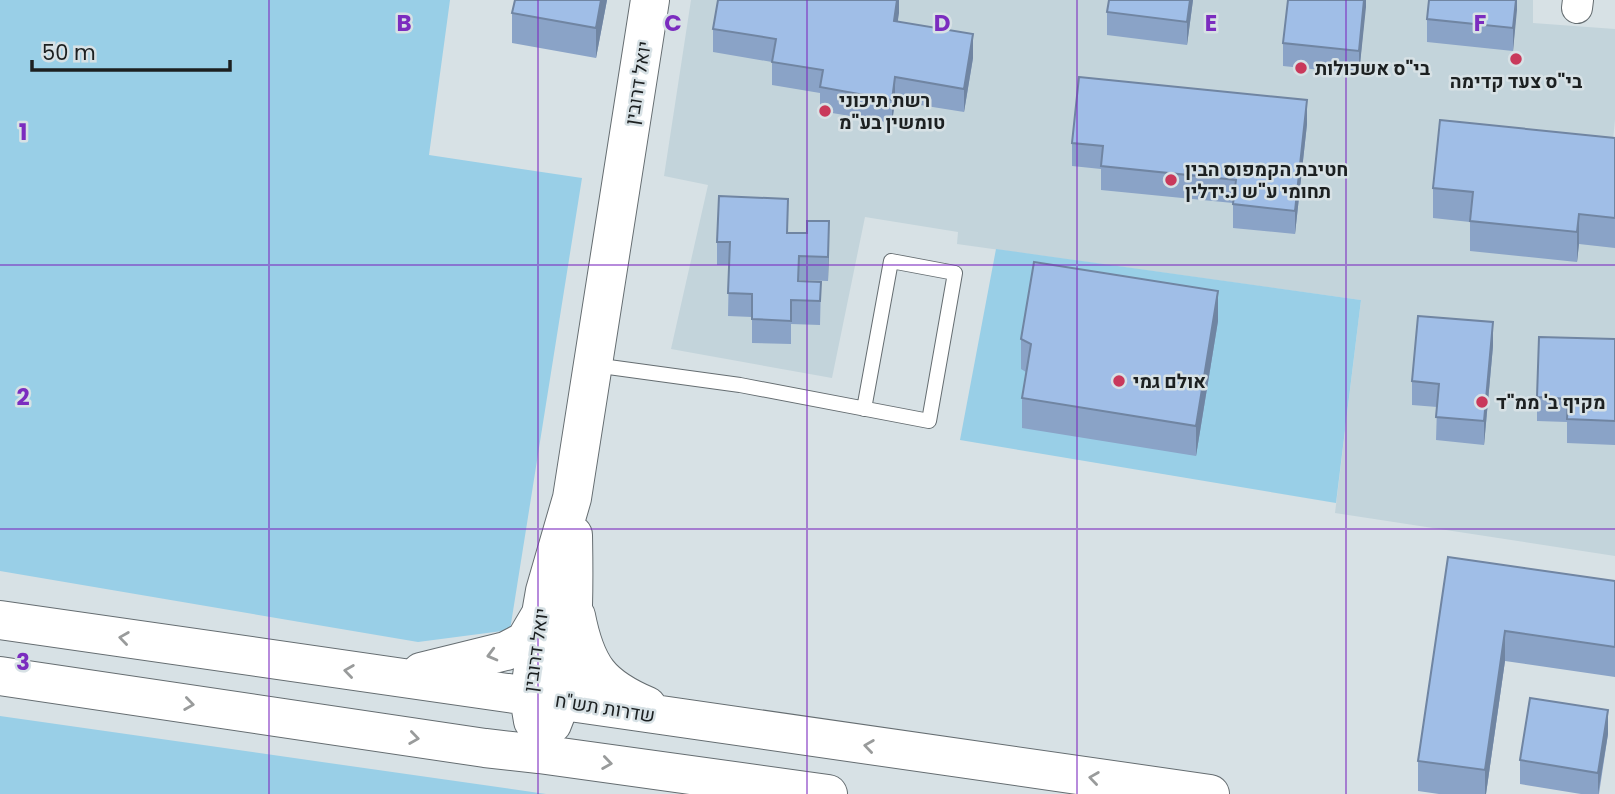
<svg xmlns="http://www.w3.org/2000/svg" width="1615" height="794" viewBox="0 0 1615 794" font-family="Poppins,Heebo,sans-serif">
<rect width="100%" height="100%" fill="#d7e1e5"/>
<path fill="#c3d4db" d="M691,0h842v23l82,6v90l-3,33 3,1v403l-280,-43 26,-213 -404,-56 1,-12 -93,-15 -33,161 -161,-29 37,-164 -44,-9z"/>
<path fill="#99cfe7" d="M0,0h450l-21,155 153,23 -72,452 -92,12 -418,-71z
M996,249l365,51 -25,203 -376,-63z
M0,716l546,78h-546z"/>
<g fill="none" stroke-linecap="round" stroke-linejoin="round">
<g stroke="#656d71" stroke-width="16">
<path id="lane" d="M594,365l146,20 189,36 26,-148 -64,-12 -27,148"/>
</g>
<g stroke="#656d71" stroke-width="32">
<path id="street" d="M1577,8l1,-8"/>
</g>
<g stroke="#656d71" stroke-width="40">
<path id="secondary" d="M576,616c10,51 24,70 71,90
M0,620l1210,174
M421,672l85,-21 19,-10 16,-27
M0,676l485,72 54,6 289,40
M533,721l-4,-24 12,-83 4,-23 27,-93 78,-498
M552,724c24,-56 22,-130 21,-189"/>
</g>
<use href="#lane" stroke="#fff" stroke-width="14"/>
<use href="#street" stroke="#fff" stroke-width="30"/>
<use href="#secondary" stroke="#fff" stroke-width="38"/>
</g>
<path fill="#8aa3c7" d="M607,0l-11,58 -84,-15v-30z
M899,0l-1,21 75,37 -9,54 -69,-11 -3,22 -72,-12v-18l-48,-8v-23l-59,-10v-23z
M1193,0l-6,45 -80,-10v-23z
M1366,0l-7,74 -76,-8v-23z
M1429,0h93h-5l-4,51 -86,-9v-23z
M1307,124l-12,110 -62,-6v-25l-132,-13v-21l-29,-3v-23z
M1615,138v110l-36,-4 -2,18 -107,-11v-29l-37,-4v-30z
M788,233l41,12 -1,36 -29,-1v1l22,1 -1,43 -29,-1v20l-39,-1v-26l-24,-1 1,-51h-12v-23z
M1218,321l-22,135 -174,-28v-30l4,-26 -5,-3v-30z
M1615,339v106l-48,-2v-21l-30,-1v-24z
M1493,346l-9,99 -48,-5 1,-33 -25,-2v-24z
M1448,557l167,24v96l-110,-16 -19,133h-47l-21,-3v-30z
M1608,734l-9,60h-18l-61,-10v-24z"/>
<path fill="#7085a2" d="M601,0h6l-11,58v-30z
M897,0h2v13l-5,31v-23z
M1190,0h3l-6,45v-23z
M1364,0h2v7l-7,67v-23z
M1516,0h1v10l-4,41v-23z
M973,34v24l-9,54v-23z
M895,77v24l-3,22v-23z
M1307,100v24l-12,110v-23z
M1579,214v30l-2,18v-30z
M829,221v24l-1,36v-24z
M1218,291v30l-22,135v-30z
M1493,322v24l-9,99v-24z
M1505,631v30l-19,133h-1v-24z
M1608,710v24l-10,60v-21z"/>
<path fill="#a0bee7" stroke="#7085a2" stroke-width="2" d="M515,0h86l-5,28 -84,-15z
M718,0h179l-3,21 79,13 -9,55 -69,-12 -3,23 -72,-13 3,-17 -51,-8 4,-23 -63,-10z
M1109,0h81l-3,22 -80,-10z
M1288,0h76l-5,51 -76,-8z
M1429,0h87l-3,28 -86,-9z
M1079,77l228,23 -12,111 -62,-7 3,-24 -135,-14 2,-20 -31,-3z
M1440,120l175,18v80l-36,-4 -2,18 -107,-11 3,-29 -40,-4z
M719,196l69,3 -1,34h20v-12h22l-1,36 -29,-1 -1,25 23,1 -1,19 -29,-1v21l-39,-2v-25l-24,-1 2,-51h-13z
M1034,262l184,29 -22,135 -174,-28 9,-54 -10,-5z
M1418,316l75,6 -9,99 -48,-4 3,-33 -27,-3z
M1539,337l76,2v82l-48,-2 1,-20 -31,-2z
M1448,557l167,24v66l-110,-16 -20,139 -67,-9z
M1530,698l78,12 -10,63 -78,-13z"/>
<defs><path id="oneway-chevron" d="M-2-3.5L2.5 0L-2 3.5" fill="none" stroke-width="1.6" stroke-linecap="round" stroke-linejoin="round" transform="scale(1.75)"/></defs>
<g stroke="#999b9b">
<use href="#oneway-chevron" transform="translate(124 638) rotate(-172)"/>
<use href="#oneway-chevron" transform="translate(492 655) rotate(165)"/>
<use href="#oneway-chevron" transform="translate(349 671) rotate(-172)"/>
<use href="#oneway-chevron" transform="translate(189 704) rotate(8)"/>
<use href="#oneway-chevron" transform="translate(414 738) rotate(8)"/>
<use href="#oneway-chevron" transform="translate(869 746) rotate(-172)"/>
<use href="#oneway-chevron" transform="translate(607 763) rotate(8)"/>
<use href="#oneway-chevron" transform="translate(1094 778) rotate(-172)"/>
</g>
<path fill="none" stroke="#7b2cbf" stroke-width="2" stroke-opacity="0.55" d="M269,0v794M538,0v794M807,0v794M1077,0v794M1346,0v794M0,265h1615M0,529h1615"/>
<g fill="#c9395b" stroke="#d7e1e5" stroke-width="2.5">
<circle cx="1516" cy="59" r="7"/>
<circle cx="1301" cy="68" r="7"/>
<circle cx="825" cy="111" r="7"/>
<circle cx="1171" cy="180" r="7"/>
<circle cx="1119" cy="381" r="7"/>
<circle cx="1482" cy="402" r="7"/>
</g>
<g text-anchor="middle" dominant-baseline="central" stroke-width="5" stroke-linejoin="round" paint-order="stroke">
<g font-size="19" font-weight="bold" fill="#1c2021" stroke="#d7e1e5" text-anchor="start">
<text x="1315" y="68">בי"ס אשכולות</text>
<text x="1516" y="81" text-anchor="middle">בי"ס צעד קדימה</text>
<text x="839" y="100">רשת תיכוני<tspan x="839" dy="22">טומשין בע"מ</tspan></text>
<text x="1185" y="169">חטיבת הקמפוס הבין<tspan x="1185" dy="22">תחומי ע"ש נ.ידלין</tspan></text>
<text x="1133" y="381">אולם גמי</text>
<text x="1496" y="402">מקיף ב' ממ"ד</text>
</g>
<g font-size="19" fill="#1c2021" stroke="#d7e1e5">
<text transform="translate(638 83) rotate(-81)">יואל דרובין</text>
<text transform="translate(536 650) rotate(-82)">יואל דרובין</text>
<text transform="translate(605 708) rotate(9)">שדרות תש"ח</text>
</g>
</g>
<g font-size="23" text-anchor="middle" font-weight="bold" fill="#7b2cbf" stroke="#d7e1e5" stroke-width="5" stroke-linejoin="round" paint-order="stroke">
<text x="404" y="31">B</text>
<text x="673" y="31">C</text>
<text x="942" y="31">D</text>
<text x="1211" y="31">E</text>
<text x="1480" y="31">F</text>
<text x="23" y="140">1</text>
<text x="23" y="405">2</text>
<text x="23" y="670">3</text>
</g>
<path d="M32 60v10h198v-10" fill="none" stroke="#1c2021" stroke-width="3.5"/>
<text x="42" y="60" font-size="21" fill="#1c2021" stroke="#d7e1e5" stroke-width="5" paint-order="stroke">50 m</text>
</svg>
